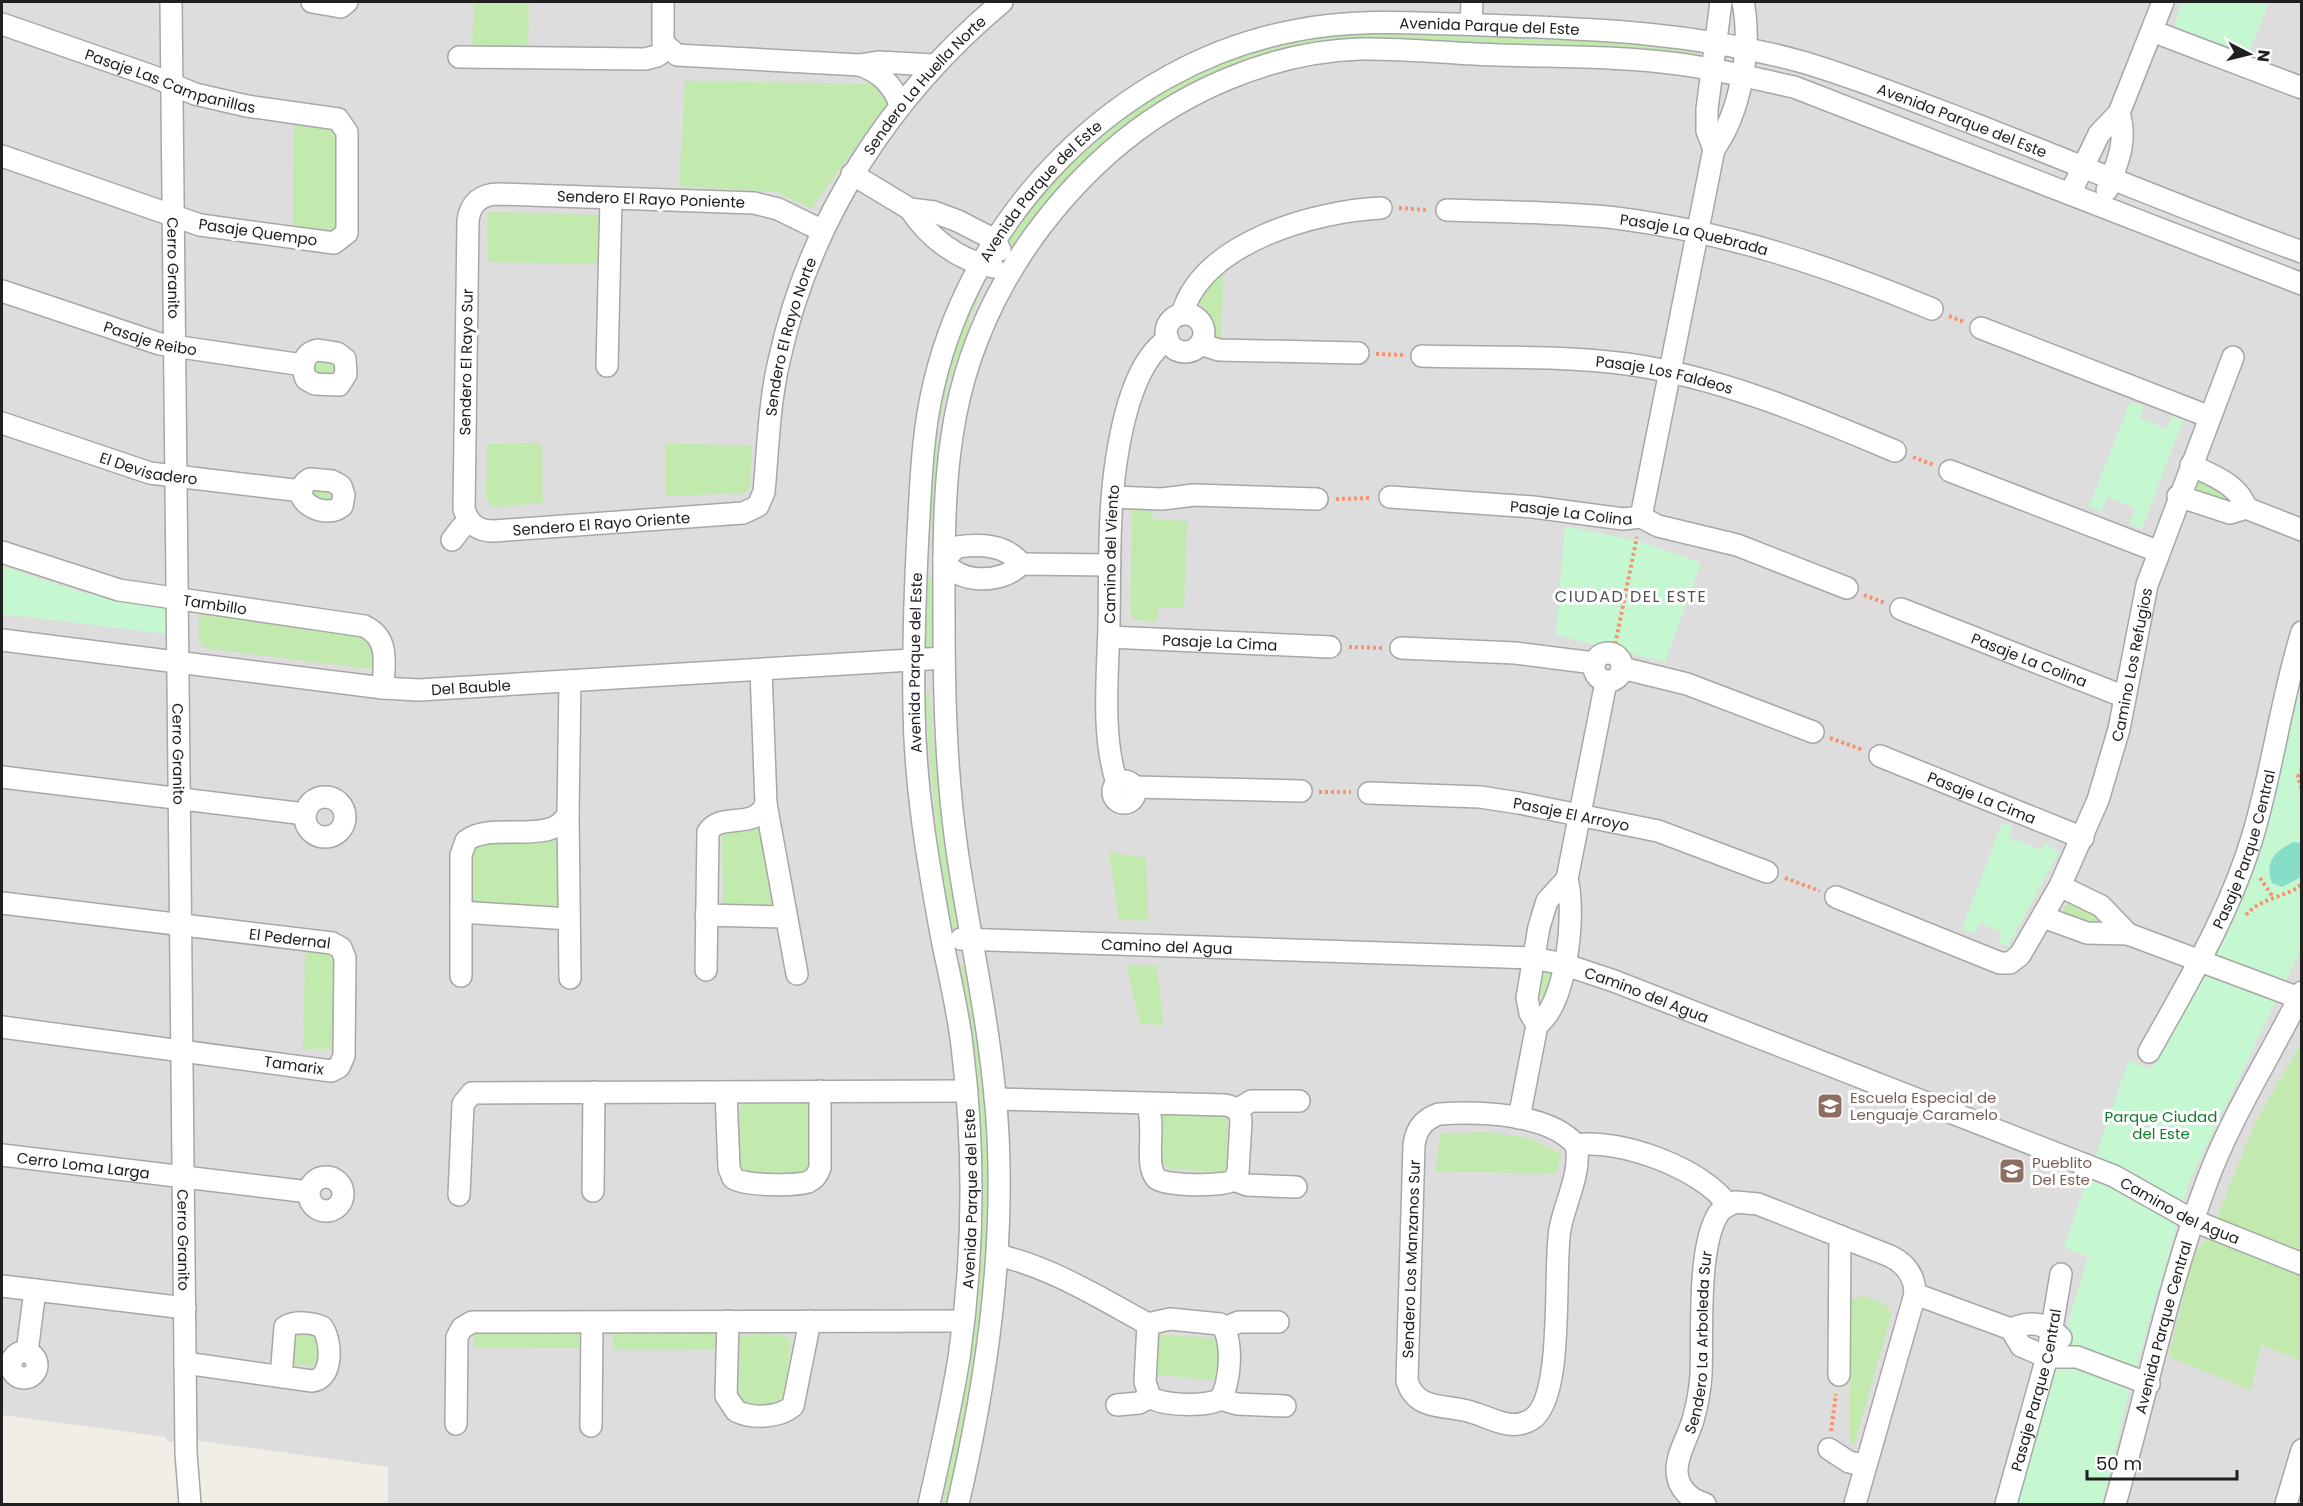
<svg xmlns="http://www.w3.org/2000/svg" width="2303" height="1506" viewBox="0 0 2303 1506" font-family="Poppins,sans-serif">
<rect width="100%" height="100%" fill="#f0eee6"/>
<path fill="#dedddd" d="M2,2h2299v1041l-46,80 -45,112 40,155 11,-45 40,16v143h-1913v-37l-187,-26 -34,1 -1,-5 -164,-22z"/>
<path fill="#c2e9ae" d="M474,2h55l-1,45 -56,-2z
M1358,33l276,9 75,10 2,9 -296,-19 -217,44 -165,137 -19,22 -8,-4c13,-23 30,-41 48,-61 60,-67 142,-120 231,-138 24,-5 49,-6 73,-9z
M685,81l195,3 10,15 -79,110 -34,-17 -98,-6z
M304,122l34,5v97l-4,9 -41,-7 1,-101z
M488,212l115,3 -1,49 -115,-2z
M1224,269l-3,69 -4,-1 -4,-19 -14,-16 8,-21z
M980,289l2,2 -12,27v6l-22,61 -10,44 -4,116 -3,1 1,-22 -5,-5 4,-92 33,-105z
M311,360h27l-4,21 -18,-1z
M542,443l1,60 -51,4 -6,-9 1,-54z
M665,443l87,3 -2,41 -5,6 -80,3z
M2199,475l31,17 4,14 -45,-9z
M310,483l28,4 -5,19 -18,-2z
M1132,510l20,1 1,8 34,2 -3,86h-25l-2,14 -24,-1 -3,-11z
M928,576l5,5 1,71 -10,2 1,-76z
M208,611l155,23 9,10 -1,25 -167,-21 -5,-7v-28z
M924,691h5c5,59 11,119 20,178 2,16 16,42 11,57l-9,4 -10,-46z
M760,828l12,79 -49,-2 -1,-73z
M552,835l8,8 1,59 -9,8 -76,-4 -7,-6v-48l7,-11z
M1109,852l37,6 2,63 -29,-2z
M2071,897l24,13 11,14h-17l-27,-12z
M305,952l29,2v95h-31z
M962,964l5,5c15,93 28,188 21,282 -7,86 -22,170 -38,253h-8l17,-82 11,-79 -12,-373z
M1126,965l31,1 6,59 -23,-1z
M1538,970l16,1 -6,27 -5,2 -7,-11z
M2301,1043v318l-40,-16 -10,45 -82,-33 23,-101 18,-21 45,-112z
M752,1099h50l8,3 1,61 -5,9c-19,6 -56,10 -68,-8v-50l4,-11z
M1159,1113l69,1v56l-6,2 -52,-3 -6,-5z
M1486,1132l43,6 33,16 -7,20 -119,-3 4,-37z
M1864,1296l22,9 6,8 -38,132 -5,-6 3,-140z
M579,1328v20l-106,-1v-16z
M613,1329l106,1v20l-106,-1z
M296,1333h24l-1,33 -25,-1z
M770,1334l14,1 7,5 -6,56 -12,14 -39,-8 2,-62 6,-5z
M1158,1334l61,5v39l-4,2 -59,-5z"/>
<path fill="#c5f8d1" d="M2181,2h88l-20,51 -75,-24z
M2130,402l14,4 -4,12 27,11 5,-13 11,4 -41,109 -12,-5 5,-16 -27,-11 -7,14 -12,-4z
M1565,526l77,16 59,21 -36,99 -109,-27z
M2,566l78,26 86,13 2,29 -166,-20z
M2301,661v288l-111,231 -59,204 -29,120h-84l32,-121 38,-126 -24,-10 65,-187 22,10 68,-128z
M2002,823l10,3 -3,11 32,13 4,-7 14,9 -51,94 -10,-3 4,-11 -22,-9 -6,11 -12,-5z"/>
<path fill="#86ddc8" d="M2293,842l8,1v34l-19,10 -10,-4c-8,-21 3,-32 21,-41z"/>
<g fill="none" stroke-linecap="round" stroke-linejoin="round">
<g stroke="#a7a7a7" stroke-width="24">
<g id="minor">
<path id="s1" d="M171,2l15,1451 4,51"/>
<path d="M312,2l29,5 6,-5"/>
<path d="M663,2v41l14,12 183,10 18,-3 56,3"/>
<path id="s2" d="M2,24l150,52 43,18 52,12 91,13 9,13v101l-13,10 -134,-18 -198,-69"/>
<path d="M1471,24l1,-22"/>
<path d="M2152,31l150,57"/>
<path d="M459,57l186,2 12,-3 10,-8"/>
<path d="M860,65c20,7 32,19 40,39"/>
<path d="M1714,149l-7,-18v-22l14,-107"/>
<path d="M852,174l58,35 24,3 24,9 37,19 5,10"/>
<path d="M2107,190c10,-26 21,-49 12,-77"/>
<path d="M2070,194l29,-60 20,-21 44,-111"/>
<path d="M910,209c18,28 49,52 83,58"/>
<path id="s3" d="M1447,210c56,2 113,2 169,8 111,14 213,48 316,91"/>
<path id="s4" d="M823,231l-45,-22 -24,-6 -255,-9c-18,0 -29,9 -31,27l-4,288c5,16 14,22 30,22l249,-18 15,-7 6,-14c4,-43 5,-88 15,-131 31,-143 112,-266 223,-359"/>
<path id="s5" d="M2,291l158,53 143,21"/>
<path d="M1182,314c21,-72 133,-103 199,-106"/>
<circle cx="1185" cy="333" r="19"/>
<path d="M1981,328l229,89"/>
<path d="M1200,344l19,6 139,3"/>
<path d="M318,350l19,3 8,6 1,15 -7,11 -24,-1 -9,-5c-5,-13 -3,-26 12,-29z"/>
<path id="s6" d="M1422,356c68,2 138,-1 205,8 93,13 182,51 268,87"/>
<path d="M607,366l4,-168"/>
<path id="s7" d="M2,423l148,50 152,18"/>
<path d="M2191,465c20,10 48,19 55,43"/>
<path d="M1950,471l207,80"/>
<path d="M310,479l22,2 9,5 3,9 -2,11c-19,16 -59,-10 -32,-27z"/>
<path d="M2178,496l52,17 16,-5"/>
<path d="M1113,497l49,2 32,-4 123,4"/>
<path id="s8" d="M1390,497l143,10 90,12 18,-2 17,9 79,19 110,43"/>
<path d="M2246,508l56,22"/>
<path d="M1641,517l73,-368c27,-37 38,-103 29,-147"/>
<path d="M452,540l10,-13 8,-5"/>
<path id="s9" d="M2,552l117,38 245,36c26,12 20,37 19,62"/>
<path d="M944,559c11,26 60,25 77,5l89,1"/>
<path d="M944,559l13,-12c23,-3 49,-3 64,17"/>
<path id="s10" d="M1901,609l224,88"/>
<path id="s11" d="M1109,637l221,10"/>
<path id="s12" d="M2,640l381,48 36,2 525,-32"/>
<path d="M1401,648l114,5 79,10"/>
<circle cx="1608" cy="667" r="14"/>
<path d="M1622,668l65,16 126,48"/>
<path d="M761,670l5,134 31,170"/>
<path d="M570,681l-2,133 2,164"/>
<path id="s13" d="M1880,756l203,82"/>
<path d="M2,777l303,37"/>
<circle cx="1124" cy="792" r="11"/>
<path id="s14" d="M1117,783c-16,-47 -9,-111 -8,-159 1,-58 -1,-117 9,-174 6,-35 18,-89 50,-111"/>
<path d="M1134,787l167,4"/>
<path id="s15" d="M1369,793l111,4 39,6 139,28 109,41"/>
<circle cx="325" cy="817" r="20"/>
<path d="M2060,886l41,20 27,28"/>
<path id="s16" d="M1836,897l164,66h10l10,-8 40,-69 38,-86 21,-71 28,-144 86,-228"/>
<path id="s17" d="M2,903l330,40 9,5 4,10 -1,98 -5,11 -8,4 -329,-44"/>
<path d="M461,912l108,7"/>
<path d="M706,915l80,2"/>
<path d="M2043,917l44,16 41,1 171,64"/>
<path id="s18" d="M961,939l573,19 29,6 51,17 500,195 78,44 110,44"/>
<path d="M706,970l2,-138c13,-21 47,-1 58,-28"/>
<path d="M461,976v-121l5,-14c26,-21 86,6 102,-27"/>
<path d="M1537,1025l-7,-12 -3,-15 12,-71 8,-26 20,-22"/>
<path id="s19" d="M2149,1052c39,-70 81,-139 104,-217 20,-67 28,-136 49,-203"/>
<path d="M726,1092l3,76 4,10c10,8 62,8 75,4 7,-3 10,-8 12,-14v-77"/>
<path d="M995,1099l230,6c11,2 15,6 16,16l-3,51 -4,8c-11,7 -66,6 -77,-1 -14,-14 0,-52 -10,-75"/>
<path d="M1237,1110l14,-9h48"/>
<path d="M1439,1114c39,-3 110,-1 137,31 6,27 -11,57 -16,84 -7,41 5,168 -28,190 -23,15 -45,-5 -69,-9 -23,-5 -47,-1 -56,-29l7,-236c2,-16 10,-26 25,-31z"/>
<path d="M1519,1118l18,-93c30,-21 39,-113 30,-146l39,-197"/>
<path d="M1576,1145c44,-7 127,24 152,60"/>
<path id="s20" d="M2,1155l307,37"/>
<circle cx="326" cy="1194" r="17"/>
<path d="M1234,1180l13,5 49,2"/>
<path d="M593,1191l1,-99"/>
<path d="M459,1195l4,-91 9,-11 495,-2"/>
<path d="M997,1255c54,12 103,43 151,69l22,-5 50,5c14,12 11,60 0,75 -12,8 -58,7 -70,-2l-5,-15 3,-58"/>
<path d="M2,1286l183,22"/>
<path d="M1915,1294l96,35 10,17 26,11h30l72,27"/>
<path d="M728,1321l-2,75 10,15c16,8 43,7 57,-5l17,-85"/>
<path d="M1224,1328l15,-6h39"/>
<path d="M2011,1329c18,-8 35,-7 50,9"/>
<circle cx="24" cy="1365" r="13"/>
<path d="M27,1352l8,-62"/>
<path d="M185,1363l127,18c22,-2 20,-41 10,-54 -10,-5 -28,-6 -37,0l-4,50"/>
<path d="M1839,1375l1,-139"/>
<path d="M1220,1399l17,5 48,2"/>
<path d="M1117,1405l22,-2 11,-6"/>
<path d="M456,1424l1,-87 5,-9 10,-6 491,-1"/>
<path d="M591,1426l1,-104"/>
<path d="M1829,1449l20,13 15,3"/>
<path id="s21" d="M929,1504c11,-48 22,-97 30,-146 15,-104 16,-208 3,-312 -4,-36 -13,-72 -20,-107 -14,-76 -27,-152 -28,-230 -1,-58 1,-118 4,-176 3,-50 4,-100 16,-149 40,-171 184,-319 359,-353 62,-13 126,-8 190,-6 112,4 213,7 323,38 56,17 111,39 166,60 110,43 219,89 330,129"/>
<path d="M958,1504c28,-121 46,-244 40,-369 -5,-97 -27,-189 -41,-285 -11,-77 -13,-155 -13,-233 0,-60 -1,-122 8,-181 16,-111 74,-209 157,-283 68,-60 160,-101 251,-104 46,-1 93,5 139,6 60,2 121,1 180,9 39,5 77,15 115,23l508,197"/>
<path id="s22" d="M1705,1504c-15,-5 -27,-15 -28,-32 -1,-17 11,-35 16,-52 4,-14 7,-30 8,-45 2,-40 -5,-137 21,-166l13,-7 23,2 132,52c16,8 25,20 25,38l-60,210"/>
<path id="s23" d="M2006,1504l41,-147 14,-83"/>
<path id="s24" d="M2115,1504c31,-106 52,-216 91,-320 25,-68 64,-127 96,-192"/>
<path d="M2286,1504l16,-54"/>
</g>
</g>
<path stroke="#f79271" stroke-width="4" stroke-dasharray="3 3" stroke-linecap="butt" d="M1399,208l29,2
M1949,316l15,6
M1376,354l29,1
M1913,457l21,8
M1336,499l34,-1
M1864,595l21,8
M1349,647l34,1
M1614,650l23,-113
M1830,738l33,12
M2302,769l-4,8 4,13
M1319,792h32
M1785,878l35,13
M2260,878l13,19
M2246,915c15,-18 40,-17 56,-31
M1831,1431l5,-37"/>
<use href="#minor" stroke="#fff" stroke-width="21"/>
</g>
<defs>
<g id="school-square" transform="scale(1.35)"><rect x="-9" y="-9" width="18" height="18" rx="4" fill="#8d6e63" stroke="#fff"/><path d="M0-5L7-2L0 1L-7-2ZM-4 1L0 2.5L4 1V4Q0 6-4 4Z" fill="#fff"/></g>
</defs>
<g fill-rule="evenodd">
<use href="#school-square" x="1830" y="1106"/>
<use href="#school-square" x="2012" y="1171"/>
</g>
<g text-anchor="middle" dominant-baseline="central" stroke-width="6" stroke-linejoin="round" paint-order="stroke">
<g font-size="15" fill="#202020" stroke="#fff">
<text stroke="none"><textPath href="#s21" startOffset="1857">Avenida Parque del Este</textPath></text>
<text stroke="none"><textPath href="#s2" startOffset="178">Pasaje Las Campanillas</textPath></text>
<text stroke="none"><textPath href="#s4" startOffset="1434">Sendero La Huella Norte</textPath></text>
<text stroke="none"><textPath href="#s21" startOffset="2343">Avenida Parque del Este</textPath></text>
<text stroke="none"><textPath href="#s21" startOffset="1353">Avenida Parque del Este</textPath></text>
<text transform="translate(651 199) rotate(2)">Sendero El Rayo Poniente</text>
<text transform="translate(258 232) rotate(8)">Pasaje Quempo</text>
<text stroke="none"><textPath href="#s3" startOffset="249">Pasaje La Quebrada</textPath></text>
<text stroke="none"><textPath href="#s1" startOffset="266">Cerro Granito</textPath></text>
<text stroke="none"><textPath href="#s5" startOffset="156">Pasaje Reibo</textPath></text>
<text stroke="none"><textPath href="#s4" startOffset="1144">Sendero El Rayo Norte</textPath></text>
<text transform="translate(466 362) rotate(-89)">Sendero El Rayo Sur</text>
<text stroke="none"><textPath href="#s6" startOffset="244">Pasaje Los Faldeos</textPath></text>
<text stroke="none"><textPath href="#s7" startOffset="154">El Devisadero</textPath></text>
<text stroke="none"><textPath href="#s8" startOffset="182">Pasaje La Colina</textPath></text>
<text stroke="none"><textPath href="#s4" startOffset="812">Sendero El Rayo Oriente</textPath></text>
<text stroke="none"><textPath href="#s14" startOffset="230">Camino del Viento</textPath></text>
<text stroke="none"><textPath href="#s9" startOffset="220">Tambillo</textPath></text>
<text stroke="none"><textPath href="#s11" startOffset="111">Pasaje La Cima</textPath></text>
<text stroke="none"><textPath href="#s10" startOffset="138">Pasaje La Colina</textPath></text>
<text stroke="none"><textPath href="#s21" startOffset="849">Avenida Parque del Este</textPath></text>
<text stroke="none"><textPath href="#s16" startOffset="513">Camino Los Refugios</textPath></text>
<text stroke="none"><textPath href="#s12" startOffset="472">Del Bauble</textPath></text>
<text stroke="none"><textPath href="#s1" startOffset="752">Cerro Granito</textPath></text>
<text stroke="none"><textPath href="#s13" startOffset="110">Pasaje La Cima</textPath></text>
<text stroke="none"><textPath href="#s15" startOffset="204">Pasaje El Arroyo</textPath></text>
<text stroke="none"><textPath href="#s19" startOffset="225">Pasaje Parque Central</textPath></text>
<text stroke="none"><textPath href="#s17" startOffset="290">El Pedernal</textPath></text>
<text stroke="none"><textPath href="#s18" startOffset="206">Camino del Agua</textPath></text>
<text stroke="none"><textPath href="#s18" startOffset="692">Camino del Agua</textPath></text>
<text transform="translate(294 1065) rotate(8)">Tamarix</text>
<text stroke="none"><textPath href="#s20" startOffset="82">Cerro Loma Larga</textPath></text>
<text stroke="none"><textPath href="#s21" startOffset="309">Avenida Parque del Este</textPath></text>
<text stroke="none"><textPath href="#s18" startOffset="1268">Camino del Agua</textPath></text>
<text stroke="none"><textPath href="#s1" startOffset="1238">Cerro Granito</textPath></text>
<text transform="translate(1411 1259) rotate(-88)">Sendero Los Manzanos Sur</text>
<text stroke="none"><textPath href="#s24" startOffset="183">Avenida Parque Central</textPath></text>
<text stroke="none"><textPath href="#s22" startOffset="178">Sendero La Arboleda Sur</textPath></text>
<text stroke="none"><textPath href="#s23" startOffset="118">Pasaje Parque Central</textPath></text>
</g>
<g font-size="15" fill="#785e54" stroke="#fff" text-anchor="start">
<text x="1850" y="1097">Escuela Especial de<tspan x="1850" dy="17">Lenguaje Caramelo</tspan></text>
<text x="2032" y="1162">Pueblito<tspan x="2032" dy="17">Del Este</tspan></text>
</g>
<g font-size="15" fill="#0e7d27" stroke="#fff">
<text x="2161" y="1116">Parque Ciudad<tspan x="2161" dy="17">del Este</tspan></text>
</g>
<g font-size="16" letter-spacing="1.5" fill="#535353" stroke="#fff">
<text x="1631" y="596">CIUDAD DEL ESTE</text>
</g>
</g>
<rect width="2303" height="1506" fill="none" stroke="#202020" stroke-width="6"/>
<g transform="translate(2249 54) rotate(97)" stroke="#ffffff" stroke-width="4.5" paint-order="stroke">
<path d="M0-4.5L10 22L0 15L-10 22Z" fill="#202020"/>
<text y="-9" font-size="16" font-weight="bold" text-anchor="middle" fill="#202020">N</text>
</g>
<path d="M2087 1470v9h150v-9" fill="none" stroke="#202020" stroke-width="3"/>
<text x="2096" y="1470" font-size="18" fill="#202020" stroke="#ffffff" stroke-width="4.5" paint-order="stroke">50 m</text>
</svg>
